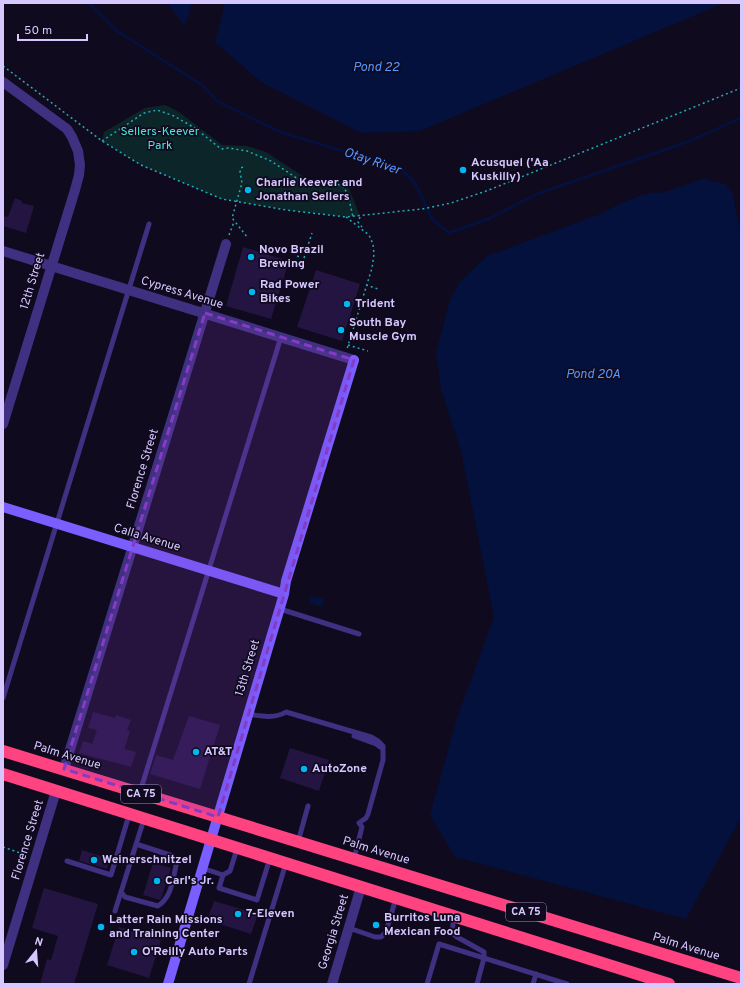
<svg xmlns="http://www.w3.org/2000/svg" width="744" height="987" viewBox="0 0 744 987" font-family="Overpass,sans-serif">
<rect width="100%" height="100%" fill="#100a1e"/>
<path fill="#0c2528" d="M165,105l14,7 43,33 25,1 19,6 41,27 31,2 10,5 12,30 -14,1 -60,-7 -64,-11 -81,-34 -39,-24 2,-9 41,-24z"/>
<path fill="#04113c" d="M167,3h25l-7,23z
M225,3h499l-304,128 -59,2 -100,-51 -46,-40z
M705,178l6,3 15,3 7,10 8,45v578l-55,102 -231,-62 -25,-42 27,-97 37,-101 -33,-166 -20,-62 -5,-37 14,-52 9,-17 28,-27 116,-43c13,-8 44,-23 58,-20z
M312,596l12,3v4l-3,4 -11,-4 -1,-4z"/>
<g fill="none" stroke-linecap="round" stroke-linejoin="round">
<path stroke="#04113c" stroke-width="3" d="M89,3l28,28 85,54 15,16 63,31 122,37 14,16 16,34 17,14 39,-14 49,-25 153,-53 51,-23"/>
</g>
<path fill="#241441" d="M15,198l7,3v2l12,3 -8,27 -23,-7v-10l5,1z
M243,247l46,14 -18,58 -45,-13z
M316,270l44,14 -18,57 -45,-14z
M93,712l22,6 1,-3 15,5 -4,10 3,1 -5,16v2l11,3 -5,15 -52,-14 4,-12 9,3 5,-14 -9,-2z
M189,716l31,9 -20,64 -50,-15 6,-19 17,5z
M290,748l39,12 -10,31 -39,-13z
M82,850l28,9 -3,10 -28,-8z
M153,863l18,5 -9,28 -2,4 -17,-5z
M44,888l54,16 -24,80h-34l7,-25 4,1 7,-24 -26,-8z
M214,901l44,13 -7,20 -44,-14z
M119,927l42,13 -12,38 -42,-13z"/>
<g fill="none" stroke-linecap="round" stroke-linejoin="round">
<path stroke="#22abb8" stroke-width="1.5" stroke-dasharray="2 3" stroke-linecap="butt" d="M3,66l99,75 39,24 81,34 64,11 60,7 76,-8 29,-6 38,-13 252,-102
M102,141l42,-28 13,-3 17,6 21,12 26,21 7,-1 19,3 24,10 33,22 33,1 7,3 5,12 4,18
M243,167l-2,1 -1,4 2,11 -10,35 16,20
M346,217l23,18 4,9 1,10 -2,14 -25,81
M360,217l-2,5 4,5
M229,235l5,-13
M293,253l6,4
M304,258l8,-25
M366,285l12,4
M348,345l20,6
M3,847l23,8"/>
<path stroke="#403081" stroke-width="5" d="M280,609l79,25
M3,698l146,-474
M248,714c12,2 27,5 38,-2l85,25 7,4 5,5v14l-15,54 -2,4 -7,5 3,4 -8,32
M354,736l22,8 7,5
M140,792l141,-455
M298,842l10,-36
M67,861l44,14 18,-60
M202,868l21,7 7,-4 7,-22
M223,875l-4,13 38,12 13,-42
M121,892l4,5 33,9c14,-9 15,-28 19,-45l-4,-5 -37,-12
M115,911l29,-92
M454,916l-2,17 5,4 27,15v6l-7,26
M349,928l26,9h6l5,-5 10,-34
M249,984l37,-121
M427,984l12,-40 128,40
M533,984l3,-10"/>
<path stroke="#403081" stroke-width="10" d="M3,82l64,47 5,8 6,14 2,14 -1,10 -4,15 -72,234
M3,251l351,109
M64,769l162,-525
M3,965l53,-174
M332,984l29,-97"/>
<path stroke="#7a5eff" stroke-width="10" d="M3,507l281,87
M168,984l116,-390 2,-13 68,-221"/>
<path stroke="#ff4280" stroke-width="12" d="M3,751l738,227
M3,774l666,210"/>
</g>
<path fill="#843cc5" fill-opacity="0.2" stroke="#843cc5" stroke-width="3" stroke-dasharray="8 5" stroke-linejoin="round" d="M205,313l149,47 -136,457 -154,-48z"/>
<g fill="#00b6f2" stroke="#100a1e" stroke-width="1.5">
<circle cx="463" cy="170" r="4"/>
<circle cx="248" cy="190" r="4"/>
<circle cx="251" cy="257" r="4"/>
<circle cx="252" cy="292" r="4"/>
<circle cx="347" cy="304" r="4"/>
<circle cx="341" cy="330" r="4"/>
<circle cx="196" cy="752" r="4"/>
<circle cx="304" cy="769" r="4"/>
<circle cx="94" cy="860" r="4"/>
<circle cx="157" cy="881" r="4"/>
<circle cx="238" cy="914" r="4"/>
<circle cx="376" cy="925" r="4"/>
<circle cx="101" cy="927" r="4"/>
<circle cx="134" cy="952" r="4"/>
</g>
<g text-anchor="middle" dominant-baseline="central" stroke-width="3.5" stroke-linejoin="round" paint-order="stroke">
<g fill="#100a1e" stroke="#9b8ebc" stroke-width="1">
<rect x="121" y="785" width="40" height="18" rx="3"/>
<rect x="506" y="903" width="40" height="18" rx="3"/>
</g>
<g font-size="11" font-weight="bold" fill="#d6c7ff">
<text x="141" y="794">CA 75</text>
<text x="526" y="912">CA 75</text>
</g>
<g font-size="12" fill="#49e9d9" stroke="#100a1e">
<text x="160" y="132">Sellers-Keever<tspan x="160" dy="14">Park</tspan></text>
</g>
<g font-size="12" font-weight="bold" fill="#d6c7ff" stroke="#100a1e" text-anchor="start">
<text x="471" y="163">Acusquel ('Aa<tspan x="471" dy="14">Kuskilly)</tspan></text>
<text x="256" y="183">Charlie Keever and<tspan x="256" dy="14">Jonathan Sellers</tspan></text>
<text x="259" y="250">Novo Brazil<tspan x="259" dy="14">Brewing</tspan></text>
<text x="260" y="285">Rad Power<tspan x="260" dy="14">Bikes</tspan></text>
<text x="355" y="304">Trident</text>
<text x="349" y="323">South Bay<tspan x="349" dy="14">Muscle Gym</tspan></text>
<text x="204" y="752">AT&amp;T</text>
<text x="312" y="769">AutoZone</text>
<text x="102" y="860">Weinerschnitzel</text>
<text x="165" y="881">Carl's Jr.</text>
<text x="246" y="914">7-Eleven</text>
<text x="384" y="918">Burritos Luna<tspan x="384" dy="14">Mexican Food</tspan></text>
<text x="109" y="920">Latter Rain Missions<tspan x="109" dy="14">and Training Center</tspan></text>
<text x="142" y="952">O'Reilly Auto Parts</text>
</g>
<g font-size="12" fill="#d6c7ff" stroke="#100a1e">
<text transform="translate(33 281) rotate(-73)">12th Street</text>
<text transform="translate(182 293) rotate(17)">Cypress Avenue</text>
<text transform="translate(143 469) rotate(-73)">Florence Street</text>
<text transform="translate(147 538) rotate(17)">Calla Avenue</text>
<text transform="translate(248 668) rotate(-73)">13th Street</text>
<text transform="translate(67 756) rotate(17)">Palm Avenue</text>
<text transform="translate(28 840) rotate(-73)">Florence Street</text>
<text transform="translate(376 851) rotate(17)">Palm Avenue</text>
<text transform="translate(334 932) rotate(-73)">Georgia Street</text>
<text transform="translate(686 947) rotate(17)">Palm Avenue</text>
</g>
<g font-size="13" font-style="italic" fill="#5597ff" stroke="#100a1e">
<text x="376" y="68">Pond 22</text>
<text transform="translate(372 162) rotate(19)">Otay River</text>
<text x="593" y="375">Pond 20A</text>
</g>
</g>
<rect width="744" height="987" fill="none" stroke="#d6c7ff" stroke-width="8"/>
<g transform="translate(36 951) rotate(17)" stroke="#100a1e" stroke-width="3" paint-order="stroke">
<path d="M0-3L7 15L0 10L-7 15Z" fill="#d6c7ff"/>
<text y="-6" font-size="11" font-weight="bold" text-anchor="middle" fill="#d6c7ff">N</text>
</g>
<path d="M18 34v6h69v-6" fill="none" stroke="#d6c7ff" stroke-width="2"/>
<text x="24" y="34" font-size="12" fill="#d6c7ff" stroke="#100a1e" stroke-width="3" paint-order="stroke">50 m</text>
</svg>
